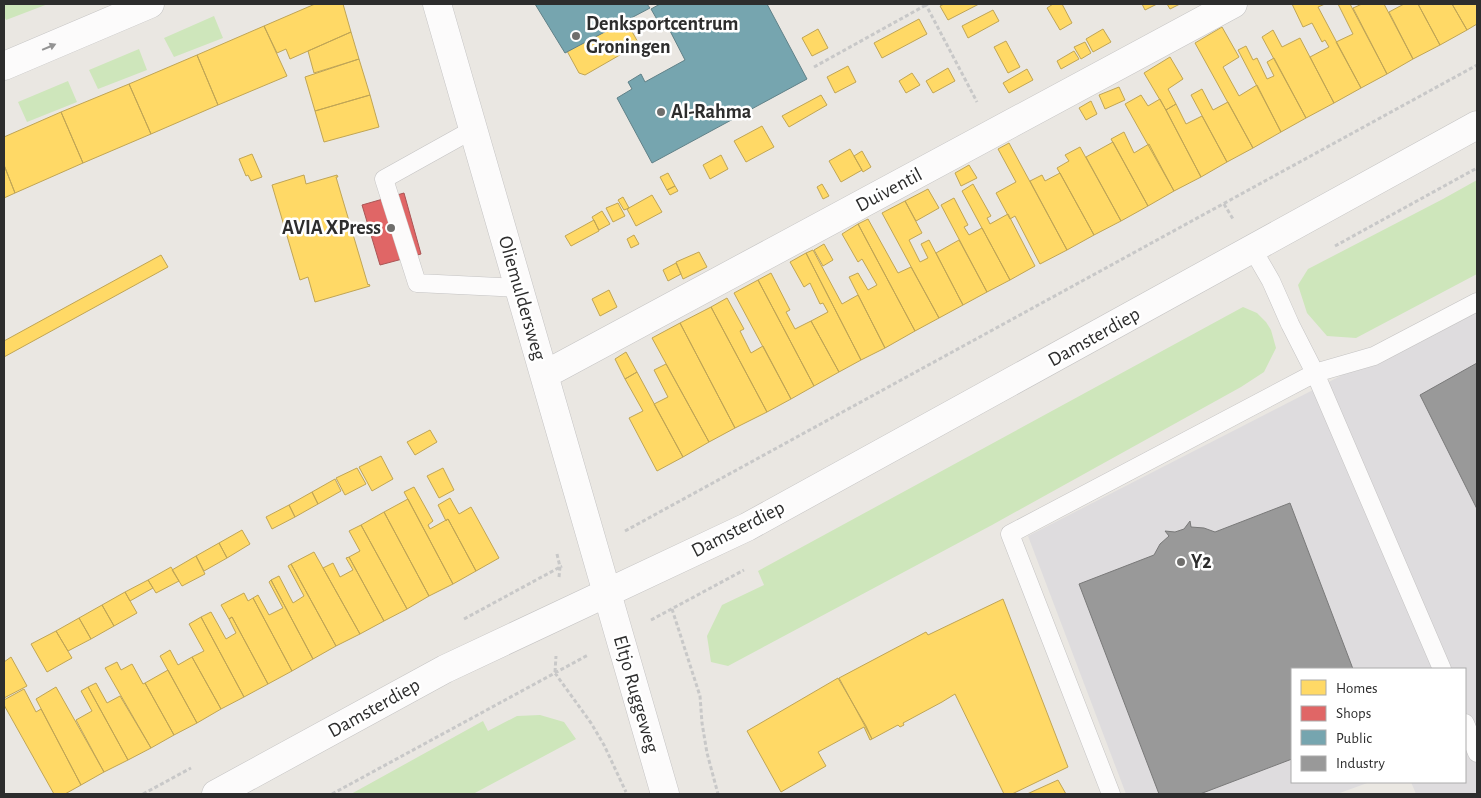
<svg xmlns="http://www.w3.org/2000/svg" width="1481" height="798" viewBox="0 0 1481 798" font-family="'Alegreya Sans',sans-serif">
<rect width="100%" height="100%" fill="#eae7e2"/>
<path fill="#dedcde" d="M1477,306v488h-61l-5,-12h54v-113h-173v113h78l-33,12h-211l-98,-258z"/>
<path fill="#cee6bb" d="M4,4h44l-42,16 -2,-4z
M214,16l9,22 -49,19 -10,-19z
M139,49l8,21 -49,19 -9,-19z
M68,81l9,21 -50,20 -9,-20z
M1477,180v94l-121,64 -29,-2 -20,-23 -9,-28 10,-16 135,-70z
M1243,307l14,6 9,9 5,8 5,18 -12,24 -23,15 -249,138 -264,141 -17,-4 -4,-26 15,-31 42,-20 -6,-14z
M540,715l24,7 12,17 -103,55h-122l132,-73 5,10 29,-15z"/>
<path fill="#ffd966" stroke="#c0a555" d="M315,4h28l8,28 -61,27 -4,-10 -9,4 -13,-27z
M944,4h35l-31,16 -8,-14z
M1053,4h9l10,19 -12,7 -13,-22z
M1142,4h15l-12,6z
M1167,4h13l-10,5z
M1292,4h33l-7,3 43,81 -27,15 -24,-46 19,-10 -4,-7 -3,2 -10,-19 -9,4z
M1338,4h12l37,70 -26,14 -25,-46 17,-8z
M1362,4h22l29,55 -26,15 -34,-66z
M1404,4h14l22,41 -27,14 -24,-47z
M1418,4h34l15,26 -27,15z
M1452,4h25v20l-10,6z
M993,10l6,11 -31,17 -6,-12z
M919,19l8,15 -45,24 -8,-15z
M626,21l13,23 -54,31 -6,-2 -12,-22z
M264,26l23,50 -69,29 -21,-50z
M1222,27l17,30 -16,10 16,29 18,-11 24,47 -28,16 -58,-105z
M818,29l10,19 -16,8 -10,-18z
M1103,29l8,13 -18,10 -7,-13z
M1273,30l9,17 18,-9 34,65 -28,15 -44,-81z
M351,32l8,27 -45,14 -6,-22z
M1006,41l14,26 -12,6 -14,-26z
M1085,42l6,11 -10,6 -7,-12z
M1246,46l7,14 4,-2 10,21 7,-3 -7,-14 7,-4 32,60 -25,14 -43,-82z
M1074,51l5,8 -18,10 -4,-8z
M197,55l21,50 -67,29 -22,-50z
M1170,57l13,22 -15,10 8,15 -10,6 -22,-37z
M359,59l11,36 -55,16 -10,-34z
M848,66l8,16 -21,11 -8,-16z
M948,68l7,13 -22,12 -7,-12z
M1027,69l6,11 -24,13 -6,-10z
M912,73l8,12 -14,8 -7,-12z
M129,84l22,50 -68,29 -22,-51z
M1119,87l6,13 -20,9 -6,-14z
M1202,89l11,21 15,-8 25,46 -26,14 -36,-67z
M370,95l9,32 -55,15 -9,-31z
M821,95l6,10 -38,22 -7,-11z
M1141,95l7,11 12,-7 41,78 -27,14 -49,-87z
M1091,101l6,13 -11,6 -7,-12z
M1176,104l10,20 16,-8 25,46 -26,15 -35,-67z
M61,112l22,51 -68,30 -11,-28v-28z
M762,126l12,21 -28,15 -12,-21z
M1124,132l10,21 15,-9 25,47 -26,15 -37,-67z
M1113,142l35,64 -27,15 -35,-64z
M1009,143l58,107 -27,14 -25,-48 -5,3 -14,-26 20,-11 -18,-33z
M1080,147l41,74 -27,14 -37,-67 12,-7 -4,-6z
M850,149l12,21 -21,12 -12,-21z
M862,151l9,16 -8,5 -9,-16z
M252,154l10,23 -11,4 -3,-6 -2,1 -7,-17z
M721,155l7,14 -18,10 -7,-14z
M4,165l11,28 -11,5z
M969,165l8,13 -16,8 -6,-13z
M668,173l7,13 -8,4 -7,-13z
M1060,173l34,62 -27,15 -37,-69 12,-6 3,6z
M304,175l2,9 31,-9 1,2h-2l32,108 1,-1 1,2 -55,16 -7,-25 -8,3 -28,-95z
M822,184l7,12 -6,3 -6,-12z
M973,184l18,32 -4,2 3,6 18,-10 27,52 -25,14 -48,-89z
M675,186l3,5 -8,4 -3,-5z
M928,189l11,19 -23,13 -11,-20z
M652,195l10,17 -26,14 -9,-17z
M623,197l6,11 -5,2 -6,-10z
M954,198l14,27 -4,2 5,8 13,-7 28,52 -23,12 -46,-87z
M905,201l17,32 -13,7 11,22 8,-4 -7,-14 8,-4 34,65 -24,13 -57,-105z
M618,203l7,13 -12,6 -7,-14z
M602,211l8,13 -11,6 -7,-13z
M868,219l30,54 13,-6 28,51 -24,13 -57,-107z
M594,220l5,11 -28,15 -6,-10z
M858,224l57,107 -30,17 -36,-71 9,-4 10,17 9,-5 -15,-26 -4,3 -16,-28z
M634,235l5,9 -8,4 -4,-9z
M959,240l28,52 -24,13 -27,-52z
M824,244l9,16 -10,6 -9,-16z
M813,250l29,54 16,-9 27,53 -24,12 -55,-107z
M699,252l8,15 -24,12 -7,-17z
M806,253l55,107 -22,12 -28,-51 17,-9 -5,-9 -3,1 -10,-21 -6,4 -14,-25z
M161,255l7,12 -164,90v-16z
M676,263l5,11 -13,7 -5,-11z
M771,273l19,37 -4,2 9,17 16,-8 28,51 -25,14 -56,-106z
M758,280l56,106 -23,13 -57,-106z
M609,290l8,17 -17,9 -8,-17z
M727,298l17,31 -4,2 11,22 12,-7 28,53 -24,13 -56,-105z
M711,307l56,105 -32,16 -55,-105z
M680,323l55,105 -26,14 -57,-104z
M626,352l11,20 -12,7 -10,-20z
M666,364l43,78 -26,15 -29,-53 14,-7 -14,-27z
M637,372l46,85 -26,14 -28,-53 14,-7 -18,-32z
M430,430l7,12 -22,13 -8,-13z
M381,456l12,23 -21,12 -13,-24z
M357,468l9,16 -21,11 -9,-17z
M443,468l11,22 -15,8 -12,-22z
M335,479l6,12 -23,13 -6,-12z
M414,487l19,34 -5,4 2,4 18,-10 28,52 -23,13 -49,-92z
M312,492l6,12 -23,13 -6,-12z
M450,498l9,16 12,-7 28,51 -23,13 -28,-52 -2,2 -8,-16z
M408,499l45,85 -24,12 -45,-84z
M289,505l6,12 -23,12 -6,-12z
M384,512l45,84 -22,13 -46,-84z
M361,525l46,84 -23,12 -35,-64 11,-6 -11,-20z
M242,530l8,14 -23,14 -8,-15z
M219,543l8,15 -23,13 -8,-15z
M314,552l46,82 -24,12 -45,-82z
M196,556l9,18 -23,12 -10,-16z
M349,557l35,64 -24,13 -37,-66 10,-5 7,14 13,-7 -7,-12z
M291,564l45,82 -23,13 -42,-79 8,-4 14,27 11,-7 -16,-30z
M171,567l8,14 -23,12 -8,-13z
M148,580l5,8 -23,13 -5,-9z
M271,580l42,79 -21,12 -39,-73 5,-3 11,20 14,-7 -14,-26z
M125,592l12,21 -23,13 -12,-21z
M244,593l4,8 5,-3 39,73 -24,13 -36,-67 -3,2 -8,-14z
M1003,599l65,168 -56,27h-8l-49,-100 -13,8 -39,21 1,2 -4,2 -2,-2 -26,14 -33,-61 87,-46 2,3z
M102,605l12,21 -23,13 -12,-21z
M211,612l15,27 10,-6 -7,-14 3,-2 36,67 -24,13 -43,-80z
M201,617l43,80 -23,12 -29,-52 12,-6 -15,-27z
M79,618l12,21 -23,12 -12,-20z
M56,631l16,27 -25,14 -16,-28z
M170,650l8,15 14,-8 29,52 -24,14 -37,-67z
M11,657l16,29 -23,12v-36z
M117,662l4,8 11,-6 11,20 2,-1 29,52 -23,13 -46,-80z
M168,670l29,53 -23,12 -29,-52z
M838,678l28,48 6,13 -2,1 -6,-13 -46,25 8,14 -45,26 -34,-61z
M96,683l11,20 13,-7 31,52 -23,12 -40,-73z
M56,687l48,85 -23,13 -45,-86z
M88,687l40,73 -24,12 -28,-52 16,-9 -11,-20z
M24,689l12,23 5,-3 40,76 -16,9h-11l-50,-89v-5z
M1058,780l8,14h-39z"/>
<path fill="#e06666" stroke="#a55" d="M404,193l17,61 -41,11 -18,-60z"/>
<path fill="#76a5af" stroke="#608188" d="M535,4h112l3,4 -85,45z
M660,4h107l40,75 -155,84 -35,-65 15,-9 -4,-7 13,-8 4,8 40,-22 -17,-33 -5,3 -12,-21z"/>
<path fill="#999" stroke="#797979" d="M1477,363v146l-57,-114z
M1290,503l63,166h-61v90l-92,35h-41l-80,-210 75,-29 6,-11 9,-8 -4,-5 10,1 9,-3 6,-8 1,6 13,1 11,4z"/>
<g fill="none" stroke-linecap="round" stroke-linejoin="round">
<g stroke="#c4c3c3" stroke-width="19">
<path id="lane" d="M472,130l-88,49 33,104 101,5
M1253,250l18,31 19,43 25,49 127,296
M1465,723l12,30
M1111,794l-101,-260 305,-161 59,-17 103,-54"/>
</g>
<g stroke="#c4c3c3" stroke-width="29">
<path id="street" d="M437,4l170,589
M4,66l146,-62
M544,375l689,-371"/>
</g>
<g stroke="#c4c3c3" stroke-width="29">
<path id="secondary" d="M607,593l58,201
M216,794l229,-125 302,-142 730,-402"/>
</g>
<path stroke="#c8c8c8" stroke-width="3" stroke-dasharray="4 2.5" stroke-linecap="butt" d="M928,4l-2,1 51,97
M814,67l112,-62
M1224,204l9,15
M1335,246l142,-78
M625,531l852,-466
M557,554l3,13 -1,10
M672,609l28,87 2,27 5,30 11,41
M464,619l98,-53
M651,620l93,-50
M555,672l1,-16
M555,673l36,50 13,22 22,47
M143,794l48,-26
M332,794l256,-139"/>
<use href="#lane" stroke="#fcfbfb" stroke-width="18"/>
<use href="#street" stroke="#fcfbfb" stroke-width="28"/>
<use href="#secondary" stroke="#fcfbfb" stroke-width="28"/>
</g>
<defs><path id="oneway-solid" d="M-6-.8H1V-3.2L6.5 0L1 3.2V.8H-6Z" transform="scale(1.25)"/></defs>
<use fill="#949494" href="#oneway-solid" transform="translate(49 47) rotate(-23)"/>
<g fill="#6f6e6c" stroke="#fff" stroke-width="2">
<circle cx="576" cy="36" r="5"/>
<circle cx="661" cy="112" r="5"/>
<circle cx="391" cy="228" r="5"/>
<circle cx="1181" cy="562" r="5"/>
</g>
<g text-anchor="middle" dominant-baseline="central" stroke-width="5" stroke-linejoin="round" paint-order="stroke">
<g font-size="20" font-weight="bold" fill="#2d2d2d" stroke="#fff" text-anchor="start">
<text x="586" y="24">Denksportcentrum<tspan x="586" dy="23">Groningen</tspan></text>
<text x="671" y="112">Al-Rahma</text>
<text x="381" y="228" text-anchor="end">AVIA XPress</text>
<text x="1191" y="562">Y2</text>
</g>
<g font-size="20" fill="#2d2d2d" stroke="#fff">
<text transform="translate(889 190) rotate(-28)">Duiventil</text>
<text transform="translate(522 298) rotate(74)">Oliemuldersweg</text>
<text transform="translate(1094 337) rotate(-29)">Damsterdiep</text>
<text transform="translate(738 529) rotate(-27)">Damsterdiep</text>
<text transform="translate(636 694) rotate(74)">Eltjo Ruggeweg</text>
<text transform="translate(374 708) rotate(-29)">Damsterdiep</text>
</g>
</g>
<rect width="1481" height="798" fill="none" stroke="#2d2d2d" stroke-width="10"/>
<rect x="1291" y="668" width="175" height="115" fill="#ffffff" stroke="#ababab"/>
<rect x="1301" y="680" width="25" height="15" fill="#ffd966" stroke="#ababab"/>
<text x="1336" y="693" font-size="15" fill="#2d2d2d">Homes</text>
<rect x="1301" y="706" width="25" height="15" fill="#e06666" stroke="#ababab"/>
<text x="1336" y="718" font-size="15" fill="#2d2d2d">Shops</text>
<rect x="1301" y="730" width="25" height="15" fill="#76a5af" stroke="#ababab"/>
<text x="1336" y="743" font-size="15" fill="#2d2d2d">Public</text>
<rect x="1301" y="756" width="25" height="15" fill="#999999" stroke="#ababab"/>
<text x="1336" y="768" font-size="15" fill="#2d2d2d">Industry</text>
</svg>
